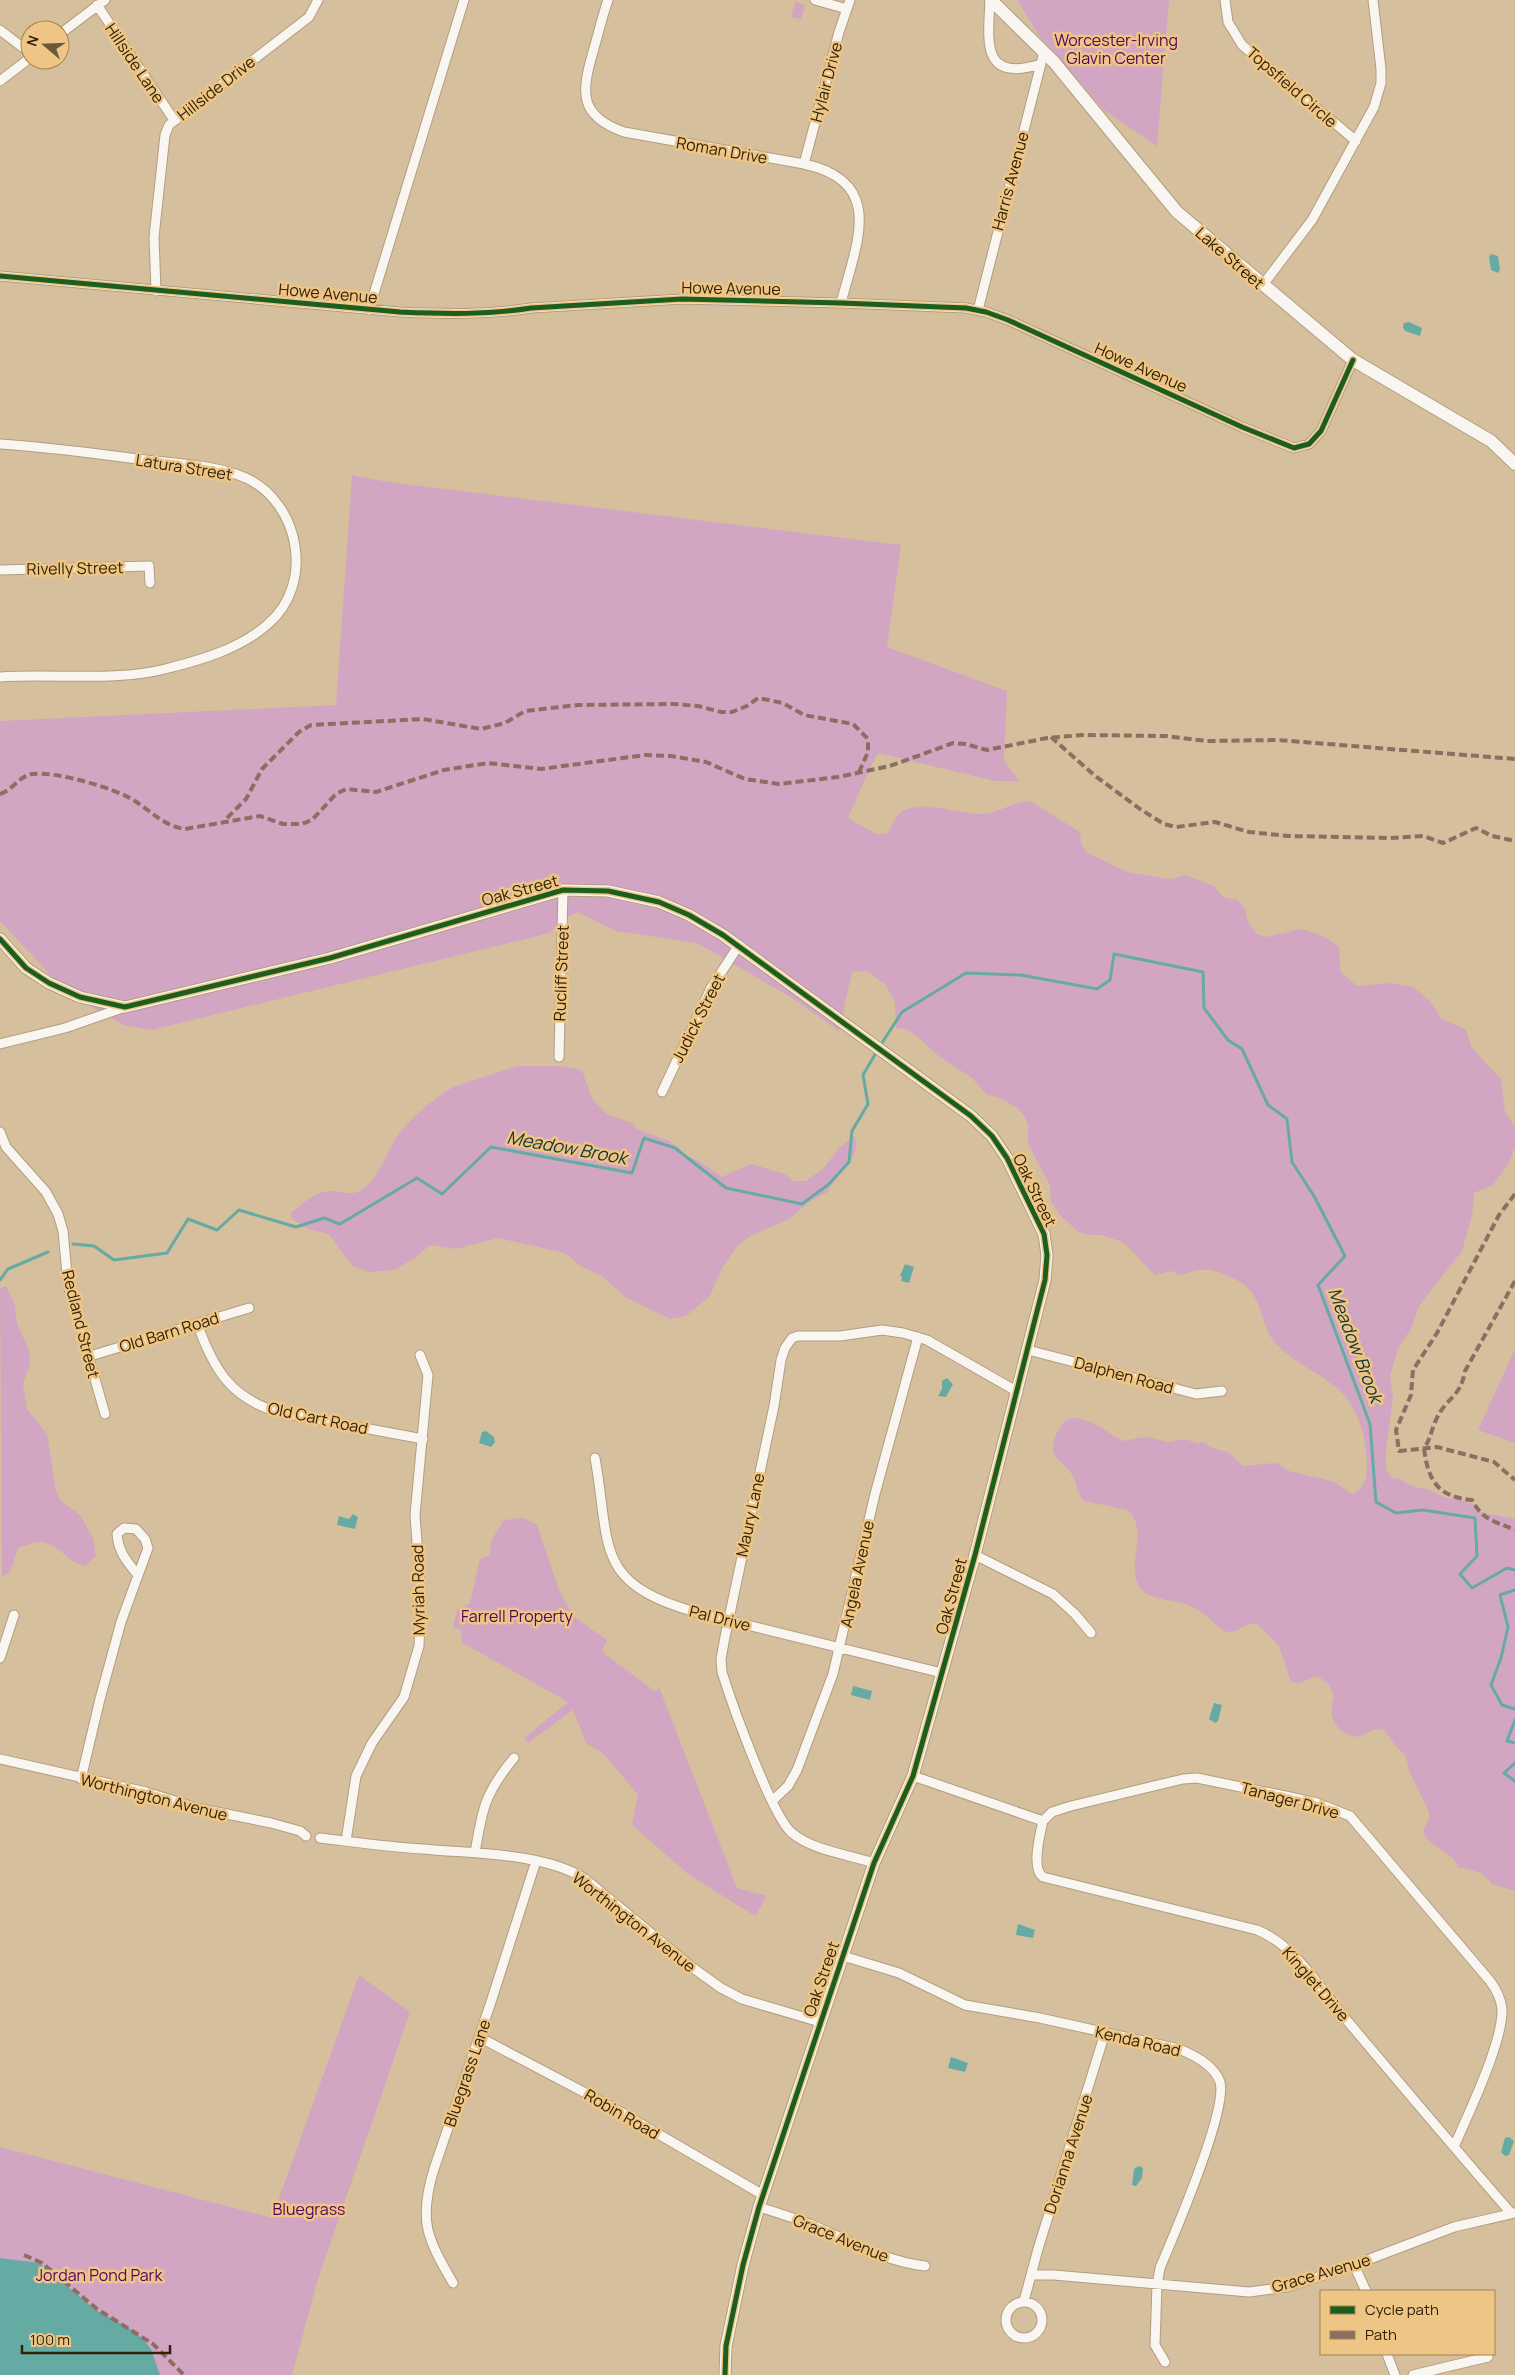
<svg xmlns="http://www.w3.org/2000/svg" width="1515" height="2375" viewBox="0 0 1515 2375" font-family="Manrope,sans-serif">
<rect width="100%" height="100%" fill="#d6bf9c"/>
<path fill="#d2a6c2" d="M1017,0h152l-12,146 -52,-35 -67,-77z
M795,2l10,3 -4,14 -10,-2z
M352,475l36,7 513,63 -14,102 120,44 -3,69 15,21h-24l-117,-28 -9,17 -21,48 28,16 11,-1c5,-6 7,-14 12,-19 21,-19 65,5 91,-1 14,-3 25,-12 40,-12l50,31 1,11 5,9 41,20 43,7 16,-4 28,11 9,11 14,3 8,9 3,14 9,11 9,3 36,-8 23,8 14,10 1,24 17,15 34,-3 22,4 17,14 11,17 25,12 6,18 29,31 4,33 10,15v19l-6,17 -16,22 -19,8 -2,23 -10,35 -43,55 -8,23 -13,19 -8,28 3,22 -7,53v19l6,8 9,1c9,8 14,8 25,10 6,1 12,6 18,8 11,3 20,3 31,8v6l40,8v372l-23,-7 -10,-11 -24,-6c-7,-18 -30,-18 -35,-37l6,-12v-6l-19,-39 -5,-19 -7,-5 -14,-19 -8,-1 -19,8c-22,-5 -30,-19 -23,-41l-5,-11 -11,-9 -19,7 -8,-1 -12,-36 -21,-21 -7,-2 -16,8 -9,1c-13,-8 -23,-22 -38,-27 -13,-6 -38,-4 -47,-16 -17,-22 9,-58 -13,-79l-44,-9c-8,-8 -7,-19 -13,-28 -5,-8 -17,-14 -18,-24 -1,-9 9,-31 19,-31 19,-1 36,16 52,23l21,-4 24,5 15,-3 14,4 5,-1 9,6 16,4 15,14 33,-3 13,8 46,11 17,12c14,-7 15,-17 15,-31 -1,-28 -10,-61 -34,-78 -18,-14 -39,-23 -56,-40 -15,-15 -14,-42 -29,-57 -6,-6 -15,-10 -23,-13 -16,-8 -27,-6 -44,0l-10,-4 -16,4 -32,-33 -22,-7h-13l-10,-3 -18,-17 -9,-14 -1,-16 -22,-41v-19l-4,-10 -7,-7 -19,-11 -11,-2 -15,-17 -32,-21 -26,-23 -9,-5 -9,-1 -1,-26 -10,-18 -19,-13 -14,1 -13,59 -47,-33 -95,-55 -81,-12 -39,-19 -13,7 -14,14 -399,97 -27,-5 -38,-21 -29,-22 -57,-61v-200l336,-16z
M517,1066h41l24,4 10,29 15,15 25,9 5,6 32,12 10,7 3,7 17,6 23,16 29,-13 34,10 8,7h13l18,-13 14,-19 16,-13 3,8 -4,13 -27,36 -17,9 -20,17 -39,17 -12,9 -17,25 -11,26 -24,20 -16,3 -45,-22 -23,-21 -20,-9 -17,-14 -67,-15 -42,11 -26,-4 -14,12 -22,13 -24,2 -18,-6 -23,-32 -21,-5 -16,-10 -1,-6c11,-9 25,-22 40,-22 13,0 20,6 32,-2 16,-11 23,-36 33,-51 14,-20 37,-39 57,-51z
M6,1286l9,19 2,19 12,26 1,13 -7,21 4,25 20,25 9,57 4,9 20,15 13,23 3,18 -11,10c-17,-3 -27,-23 -44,-24 -7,0 -16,4 -23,6l-7,22 -9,8 -2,-290z
M1515,1349v94l-37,-13z
M524,1518l13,7 22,65 14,26 34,24 -5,10 3,4 51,38 3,-5 78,201 30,8 -12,20 -67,-42 -56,-49 6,-30 -35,-42 -17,-10 -13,-33 -45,33 -4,-5 44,-36 -107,-60 1,-11 -9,-4 4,-16 13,-8 10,-44 10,-4 1,-14 13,-21z
M359,1975l51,37 -92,267 -26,96h-292v-228l272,71z"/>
<path fill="#65aba4" d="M1491,254l7,2 2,13 -2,4 -7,-3 -2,-13z
M1409,322l13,6 -2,8 -15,-5 -2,-4 1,-4z
M905,1264l9,3 -5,16 -8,-2 1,-4 -2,-1z
M947,1378l6,6 -7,13 -8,-1 4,-7v-8z
M486,1431l8,6 1,5 -4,5 -12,-4 3,-11z
M353,1514l5,3 -3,12 -18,-4 2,-9 10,3z
M853,1686l19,5 -2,9 -19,-5z
M1214,1703l8,2 -4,16 -3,2 -6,-4z
M1018,1924l17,6 -2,8 -17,-3z
M951,2057l17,6 -3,9 -17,-4z
M1509,2137l5,4 -5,14 -4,1 -4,-4 4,-14z
M1139,2166l4,2 -1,10 -6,8 -4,-1 2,-16z
M0,2258l39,5 57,47 33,18 13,10 9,11 9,26h-160z"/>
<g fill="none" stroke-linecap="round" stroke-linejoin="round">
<path stroke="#65aba4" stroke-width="3" d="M880,1046l22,-34 64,-39 55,2 76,14 13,-9 4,-26 89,18 1,36 24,32 14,9 26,56 19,14 5,43 22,34 31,60 -27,29 52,139 6,78 20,11 27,-3 52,8 2,38 -17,18 12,14 35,-20 8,2
M73,1244l21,2 20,14 53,-7 21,-34 29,11 22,-20 57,17 28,-9 16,6 77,-46 25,16 49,-47 141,26 12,-35 31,10 51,40 76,16 27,-20 20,-22 3,-31 16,-27 -5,-29 14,-24
M0,1280l8,-11 40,-17
M1515,1590l-15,5 8,32 -7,31 -10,27 11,20 13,4
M1515,1720l-8,21 8,2
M1515,1763l-11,10 11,8"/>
<g stroke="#b09e82" stroke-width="11">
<path id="minor" d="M608,0c-6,17 -10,35 -15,52 -12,41 -14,64 31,80l180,32c83,18 52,80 37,139
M815,0l32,9
M990,0c-2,42 -9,83 51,64
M1225,0l3,22 14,23 114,96
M97,5l77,115
M0,30l30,23
M60,34l45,-34
M0,81l30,-23
M804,164l35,-132 11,-32
M0,276l400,36c44,2 88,3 131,-4l151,-9 159,4 125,5 20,4 22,8 234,107 52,21 15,-4 12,-13 32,-71
M1262,286l50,-66 62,-113 7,-24v-14l-8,-69
M156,291l-2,-54 11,-102 4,-10 140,-108 9,-17
M369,310l95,-310
M978,310l66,-258
M0,444c49,3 98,10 146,16 33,4 70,5 100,18 54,25 69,106 22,146 -28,25 -67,36 -103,45 -50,13 -112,4 -165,8
M0,570l149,-4 1,17
M0,1044l65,-16 60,-21
M559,1057l4,-167
M662,1092l49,-104 28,-43
M0,1132l6,15 40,45 12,22 5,17 5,54 37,129
M197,1323c16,45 33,75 81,89l145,27
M1028,1350l168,44 26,-3
M90,1356l159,-48
M595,1458c16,88 -2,125 100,154l247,61
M975,1555l78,39 22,20 16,19
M0,1658l14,-43
M0,1759l146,33 51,16 74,15 29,8 6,5
M913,1776l130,45 9,-9 19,-6 112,-27 14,-1 93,19 27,6 33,13 140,165c6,8 11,18 12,28 1,34 -34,105 -48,138
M81,1779l19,-80 21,-77 27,-74 -3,-9 -9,-10 -12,-1 -7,6c1,17 10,28 21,41
M772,1801l16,-15 9,-16 36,-96 42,-180 43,-157
M1043,1821c-3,13 -12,48 0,56l214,53c40,16 65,62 93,94 53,63 106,126 161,189
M320,1838c34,4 69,9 103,11 50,5 117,3 161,29l109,90 28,20 21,11 78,23
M346,1841l10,-65 16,-33 32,-46 15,-51 2,-49 -6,-82 13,-140 -8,-20
M475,1853c7,-44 10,-60 39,-95
M874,1863c-27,-9 -60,-12 -82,-30 -20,-16 -61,-132 -70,-161l-1,-13 4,-22 49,-231 7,-46 4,-12 7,-10 6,-2h42l42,-6 21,3 24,7 91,52
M843,1956l56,17 66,32 75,13 139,31c15,6 35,16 41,33 8,28 -46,153 -60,186l-3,17 -2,60 10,17
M479,2037l133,70 151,88
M759,2207c17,5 34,11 51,17 38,16 73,37 115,42
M1354,2265l12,26
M1031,2275h23l195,17 38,-5 67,-22 100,-38 61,-14
M453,2283c-26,-45 -35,-62 -19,-114l58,-170 44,-138
M1024,2301l14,-52 67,-216
M1006 2320a18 18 0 1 1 36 0a18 18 0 1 1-36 0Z
M1387,2354l8,21
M1413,2375l75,-18"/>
</g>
<g stroke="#b09e82" stroke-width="13">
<path id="tertiary" d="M0,939l26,29 23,15 31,14 45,10 205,-49 233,-68 45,1 51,11 30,13 34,20 248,181 21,20 15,22 37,76 3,21 -2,25 -70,275 -62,221 -39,87 -115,344 -16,58 -17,81 -1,29"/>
</g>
<g stroke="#b09e82" stroke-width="14">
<path id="secondary" d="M991,0l63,62 123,150 176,148 138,81 24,23"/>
</g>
<use href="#minor" stroke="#f9f5f0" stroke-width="9"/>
<use href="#tertiary" stroke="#f9f5f0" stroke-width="11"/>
<use href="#secondary" stroke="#f9f5f0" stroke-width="12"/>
<path stroke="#8d6e63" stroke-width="4" stroke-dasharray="8 4" stroke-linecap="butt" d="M1051,737l43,38 46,34 24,15 12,3 39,-5 34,10 39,4 102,2 33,-2 20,7 33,-15 16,8 23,5
M0,794c13,-4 19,-18 32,-20 24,-3 83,14 103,27 17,11 29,25 50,28l75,-13 23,8h19l10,-4 24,-26 10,-5 30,3 68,-22 44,-7 53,6 104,-14 26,1 35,6 39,17 34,5 59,-7 52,-11 63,-23 12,1 22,6 60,-12 35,-3 83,1 42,5 71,-1 237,19
M227,818l19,-19 16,-30 37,-37 12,-7 112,-6 58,10 24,-6 20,-12 53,-6 96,-1 24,2 23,6h11l15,-6 11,-8 25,5 21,12 49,9 15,15v13l-9,20
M1515,1194l-16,21 -62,118 -24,37 -2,25 -15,35 3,21 38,-4 57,15 21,18
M1515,1281l-50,90c-5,28 -19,26 -29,49 -5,10 -5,19 -12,28 4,33 14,49 48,52 11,21 23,21 43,30
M24,2255l18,8 55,46 56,35 31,31"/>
<g stroke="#eec584" stroke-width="8">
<path id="cycleway" d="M0,276l400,36c44,2 88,3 131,-4l151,-9 159,4 125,5 20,4 22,8 234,107 52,21 15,-4 12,-13 32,-71
M0,939l26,29 23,15 31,14 45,10 205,-49 233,-68 45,1 51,11 30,13 34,20 248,181 21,20 15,22 37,76 3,21 -2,25 -70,275 -62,221 -39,87 -115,344 -16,58 -17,81 -1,29"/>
</g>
<use href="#cycleway" stroke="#1b5e20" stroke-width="5"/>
</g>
<g text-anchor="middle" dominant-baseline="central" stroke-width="5" stroke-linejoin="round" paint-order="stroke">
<g font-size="16" fill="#520364" stroke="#eec584">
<text x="1116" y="40">Worcester-Irving<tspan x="1116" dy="18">Glavin Center</tspan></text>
<text x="517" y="1616">Farrell Property</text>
<text x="309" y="2209">Bluegrass</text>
<text x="99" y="2275">Jordan Pond Park</text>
</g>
<g font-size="16" fill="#312206" stroke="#eec584">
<text transform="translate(135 63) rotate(56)">Hillside Lane</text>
<text transform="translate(826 82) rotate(-75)">Hylair Drive</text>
<text transform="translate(1292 87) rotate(41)">Topsfield Circle</text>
<text transform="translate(216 88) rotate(-38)">Hillside Drive</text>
<text transform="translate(722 150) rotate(10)">Roman Drive</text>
<text transform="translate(1010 181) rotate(-75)">Harris Avenue</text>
<text transform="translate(1230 258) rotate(41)">Lake Street</text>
<text transform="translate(731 288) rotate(1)">Howe Avenue</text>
<text transform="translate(328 293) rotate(5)">Howe Avenue</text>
<text transform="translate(1141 367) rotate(24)">Howe Avenue</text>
<text transform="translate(184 467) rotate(9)">Latura Street</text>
<text transform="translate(75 568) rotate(-1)">Rivelly Street</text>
<text transform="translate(520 890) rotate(-15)">Oak Street</text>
<text transform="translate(561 973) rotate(-88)">Rucliff Street</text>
<text transform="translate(698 1018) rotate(-63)">Judick Street</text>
<text transform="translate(1035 1190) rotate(64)">Oak Street</text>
<text transform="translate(81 1324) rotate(76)">Redland Street</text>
<text transform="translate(169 1332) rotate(-17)">Old Barn Road</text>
<text transform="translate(1124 1375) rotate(15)">Dalphen Road</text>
<text transform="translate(318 1418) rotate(12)">Old Cart Road</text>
<text transform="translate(750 1515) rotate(-78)">Maury Lane</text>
<text transform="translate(857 1574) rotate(-78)">Angela Avenue</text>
<text transform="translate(418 1590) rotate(-91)">Myriah Road</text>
<text transform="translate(951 1596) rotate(-75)">Oak Street</text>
<text transform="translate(720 1618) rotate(14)">Pal Drive</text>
<text transform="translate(154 1797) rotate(14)">Worthington Avenue</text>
<text transform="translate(1290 1800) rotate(15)">Tanager Drive</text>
<text transform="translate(634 1922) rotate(38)">Worthington Avenue</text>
<text transform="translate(821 1979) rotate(-71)">Oak Street</text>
<text transform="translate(1316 1984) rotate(49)">Kinglet Drive</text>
<text transform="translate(1138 2041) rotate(13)">Kenda Road</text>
<text transform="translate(467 2073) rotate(-71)">Bluegrass Lane</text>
<text transform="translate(622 2114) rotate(30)">Robin Road</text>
<text transform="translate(1068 2154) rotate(-72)">Dorianna Avenue</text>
<text transform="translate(841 2238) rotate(22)">Grace Avenue</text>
<text transform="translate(1321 2273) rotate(-16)">Grace Avenue</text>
</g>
<g font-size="18" font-style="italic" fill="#153637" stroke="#eec584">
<text transform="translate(567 1147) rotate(10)">Meadow Brook</text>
<text transform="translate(1356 1345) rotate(69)">Meadow Brook</text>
</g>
</g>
<rect x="1320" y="2290" width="175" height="65" fill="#eec584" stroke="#a28452"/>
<rect x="1330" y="2306" width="25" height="8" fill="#1b5e20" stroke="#a28452"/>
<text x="1365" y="2315" font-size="15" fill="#312206">Cycle path</text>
<rect x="1330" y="2331" width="25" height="8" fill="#8d6e63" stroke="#a28452"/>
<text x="1365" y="2340" font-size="15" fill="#312206">Path</text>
<g transform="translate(45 45) rotate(289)"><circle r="24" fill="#eec584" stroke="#a28452"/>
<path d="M0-4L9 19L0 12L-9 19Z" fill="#6b593a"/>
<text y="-8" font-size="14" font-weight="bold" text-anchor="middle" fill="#312206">N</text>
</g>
<path d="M22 2345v8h148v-8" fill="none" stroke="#312206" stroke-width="2.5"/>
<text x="30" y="2345" font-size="15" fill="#312206" stroke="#eec584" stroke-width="4" paint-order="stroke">100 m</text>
</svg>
